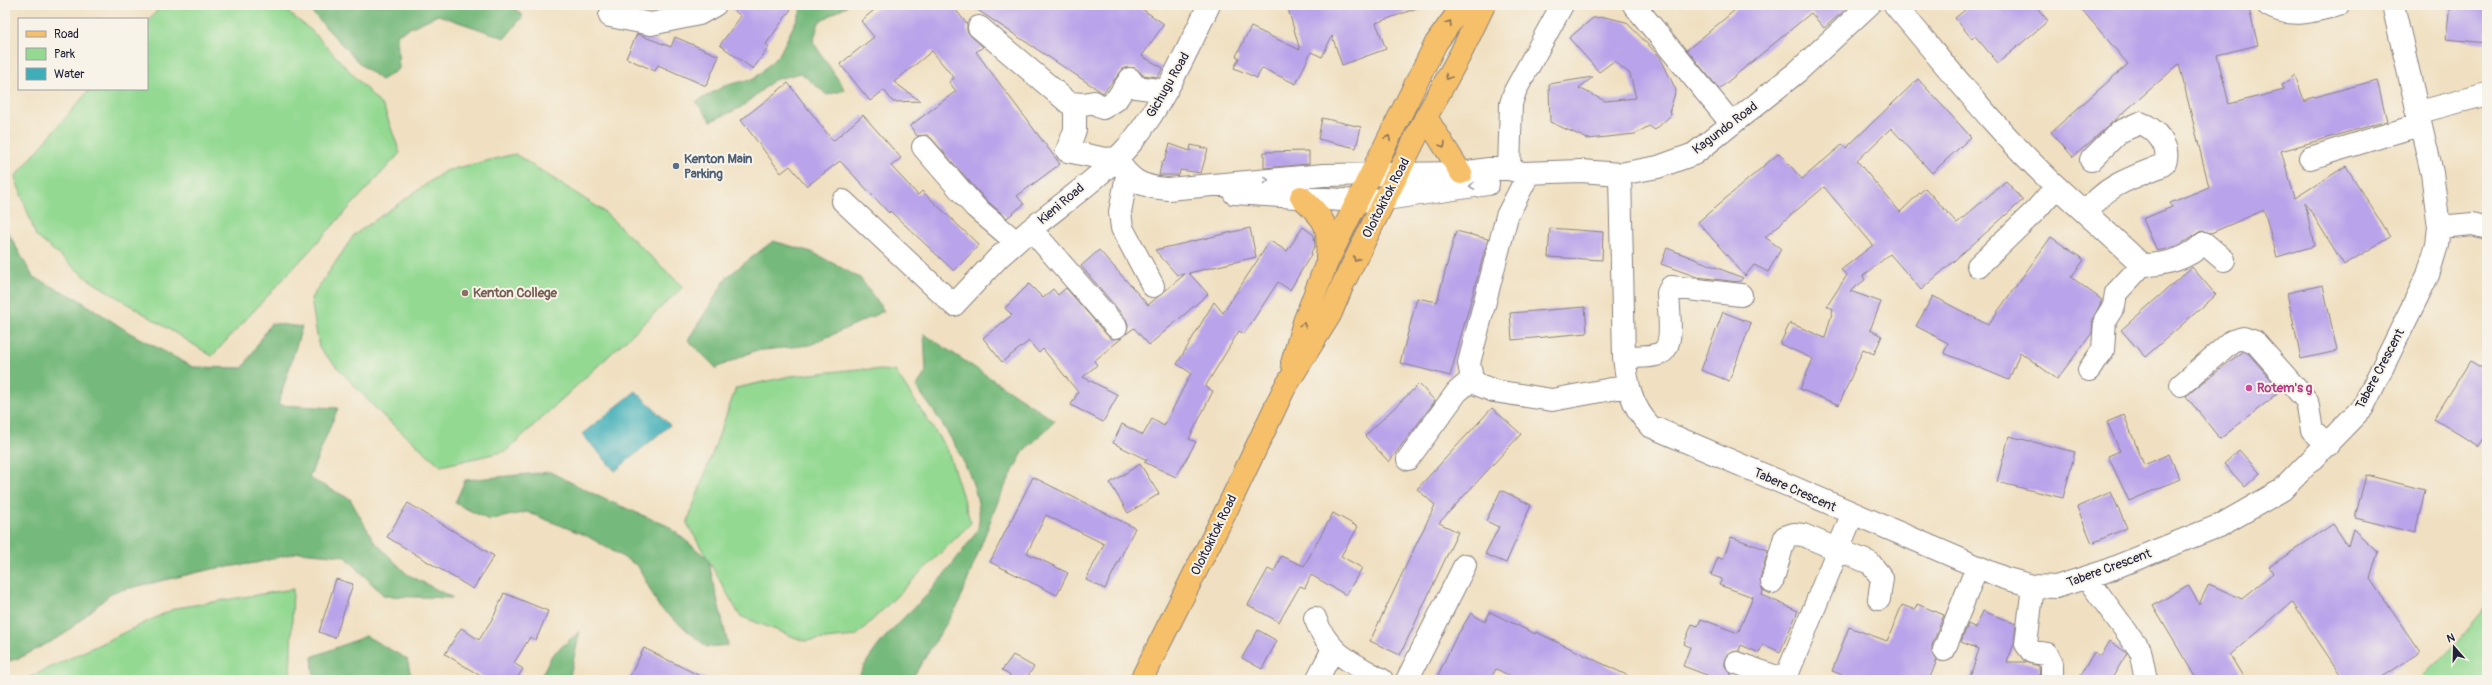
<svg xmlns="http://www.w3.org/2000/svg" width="2492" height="685" viewBox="0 0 2492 685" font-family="Pangolin,sans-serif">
<rect width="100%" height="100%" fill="#f7f3e8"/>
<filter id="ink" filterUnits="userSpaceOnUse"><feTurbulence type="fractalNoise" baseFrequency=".025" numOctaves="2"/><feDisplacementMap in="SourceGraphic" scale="8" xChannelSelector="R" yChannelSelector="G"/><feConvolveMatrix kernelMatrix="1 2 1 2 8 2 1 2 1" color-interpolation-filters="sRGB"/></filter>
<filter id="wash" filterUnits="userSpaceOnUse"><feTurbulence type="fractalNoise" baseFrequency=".012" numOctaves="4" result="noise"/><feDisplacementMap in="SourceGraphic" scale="16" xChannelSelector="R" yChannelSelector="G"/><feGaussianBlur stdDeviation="0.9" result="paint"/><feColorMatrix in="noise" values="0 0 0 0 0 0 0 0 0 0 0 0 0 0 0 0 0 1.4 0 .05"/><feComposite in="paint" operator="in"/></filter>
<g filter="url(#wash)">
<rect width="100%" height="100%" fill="#f0e0c1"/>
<path fill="#93d992" stroke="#5a7e66" d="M162,5h117l33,26 72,77 16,45 -188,203 -124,-77 -52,-43 -21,-59 75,-88h57v-67z
M515,154l87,56 81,77 -177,164 -65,15 -60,-52 -62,-66 -8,-50 43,-63 91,-64z
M859,369l36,2 53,80 23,72 -115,113 -52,5 -64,-25 -53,-93 49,-135 55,-12z
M293,589l-3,91h-266l152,-72z
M2487,607v73h-68l40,-40z"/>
<path fill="#76b97c" stroke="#4c6e5c" d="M305,5h206l12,11 -18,22 -67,-23 -41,19 2,35 -18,11 -21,-16z
M804,5h44l-29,17 -6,20 32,48 -18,5 -26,-22 -27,7 -34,28 -29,13 -15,-19 30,-17 28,-6 25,-24z
M5,227l28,50 45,22 52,34 63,34 50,1 28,-45 31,4 -24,78 60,3 -29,70 41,21 24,42 33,33 46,24 -69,-2 -39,-40 -46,-4 -43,11 -44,6 -99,23 -50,43 -43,23 -15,4z
M773,241l39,11 48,26 24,33 -74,34 -56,6 -38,17 -28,-28 40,-64z
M924,334l131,87 -32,31 -23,44 -42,109 -47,75h-54c15,-33 41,-57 67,-82 8,-8 51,-61 54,-70 10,-40 -38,-110 -62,-141l10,-15z
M550,472l54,27 64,27 40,33 20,86 -21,2 -48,-40 -21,-41 -51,-30 -60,-24 -38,8 -34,-17 10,-23z
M580,631l-11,49h-30l13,-25z
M366,636l41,23 5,21h-98l-2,-23z"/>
<path fill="#3eaeb8" stroke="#30687a" d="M636,391l34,34 -55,46 -33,-37z"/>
<g id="blocks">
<path fill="#b9a3ea" d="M727,5h67l-28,39 3,3 -16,22 -33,-24 21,-29z
M880,5h72l15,19v7l4,5 12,11 -7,5 84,112 -43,32 7,8 -17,14 -23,-20 -52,-59 -5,-4 -10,1 -7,-10 46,-35 -7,-9 5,-4 -22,-27 -38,31 26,19 -27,1 -9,-12 -14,11 -30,-37 34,-27 -13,-16z
M970,5h166l28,19 -22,32 21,12 -5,9 -15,-2 -8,-7h-11l-21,25z
M1287,5h133v2l-44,16 10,26 -44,16 -10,-29 -10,21 -11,-5 -15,32 -34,-16 -5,10 -23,-10 5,-10 -3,-2 15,-29 49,23z
M1741,5h110l-27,23 -13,-15 -92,76 -32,-39z
M1971,5h64l13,16 -50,42 -23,-27 -3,3 -17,-21z
M2078,5h170l10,40 -41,10 12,49 55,-14 -2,-5 13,-10 10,28 2,-4 70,-19 10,41 -106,30 14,47 51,-32 44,71 -46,28 -39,-63 9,44 -37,11 -13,-47 -53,23 -10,-2 -23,15 -21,5 -14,-32 29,-12 -2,-4 39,-16 -30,-123 -106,93 -22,-25 77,-68z
M2450,5h37v38l-41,-4z
M1605,17l21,5 34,35 16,33 -6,19 1,6 -16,15 -6,-4 -14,8 -47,5 -38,-17 -1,-38 44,-7 -14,11 26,13 31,-3 -6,-24 -16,-13 -15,11 -30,-34 24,-20z
M637,34l34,13 4,-10 44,19 -13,30 -48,-21 -3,6 -29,-13z
M1918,79l53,58 -39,36 -41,-45 -34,33 43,51 25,-24 32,35 49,-42 17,19 -102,90 -31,-36 -27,22 2,4 -15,11 31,11 -11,28 12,6 -8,18 -11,-5 -24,56 -39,-16 13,-30 -33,-15 10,-21 35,15 8,-29 -6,-3 20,-31 -6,-5 32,-25 -49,-58 -59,50 16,12 -13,23 -14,-7 -9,11 -47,-54 81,-69 23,26 41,-35 3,4z
M788,83l45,58 30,-26 38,43 -10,8 27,29 4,-4 57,54 -25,26 -64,-60 -1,2 -49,-52 -33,25 -17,-20 -9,7 -40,-53z
M1322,118l39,9 -5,21 -38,-9z
M1170,144l20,7 1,-6 17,4 -7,24 -21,-3 -1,5h-20l3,-14 2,1z
M1309,151v13l-45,4v-16z
M1303,227l11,8 1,11 -4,6 1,1 -22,37 -12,-8 -34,52 -5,-3 -34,56 8,4 -24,48 7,3 -20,35 -32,-15 3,-2 -34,-17 9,-19 21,11 9,-16 12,7 27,-53 -14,-9 37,-62 9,11 47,-72 17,10z
M1250,228l6,29 -67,16 19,21 -59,51 -15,-17 -8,6 2,-9 -2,-6 -45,-53 18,-16 49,55 37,-31 -8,1 -22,-25z
M1550,228l53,4 -1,28 -54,-3z
M1456,231l32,8 -38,137 -50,-13 17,-65 20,4z
M2051,237l33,23 -13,17 31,23 -9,19 -1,14 -35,46 -37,-27 -11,28 -65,-27 4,-10 -32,-17 17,-30 55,29z
M1667,248l76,30 -4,4 -42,-5 -36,-13z
M2192,267l24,28 -71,62 -24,-27z
M1029,284l14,14 10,-9 5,6 8,-7 41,47 5,4 10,-1 -28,23 3,4 -14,12 35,18 -15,27 -32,-17 7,-13 -35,-43 -4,4 -10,-12 -27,21 -19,-24 29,-23 -7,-7z
M2323,285l14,66 -36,8 -14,-66z
M1585,307l2,26 -75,7 -2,-27z
M1723,312l28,11 -22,58 -28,-11z
M2243,351l5,2 33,38 -61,48 -34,-43z
M2470,361l17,10v61l-9,14 -44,-27z
M1419,384l16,17 -46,61 -24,-26z
M1492,408l29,26 -82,89 19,9 -58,123 -30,-14 65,-136 -18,-16z
M2124,415l20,50 25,-11 11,25 -51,22 -21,-45 12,-5 -13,-29z
M2009,436l66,16 -12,46 -66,-16z
M2239,450l21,23 -15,14 -21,-23z
M1140,464l19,30 -31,19 -18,-30z
M2366,475l59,15 -10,43 -60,-15z
M1033,477l102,51 -30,61 -19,-9 18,-36 -58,-29 -19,38 41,20 -11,22 -67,-33z
M1501,490l30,15 -25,58 -21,-9 14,-27 -13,-6z
M2111,492l16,36 -35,15 -15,-36z
M408,503l86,53 -21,33 -86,-52z
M1333,513l25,14 -17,29 21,12 -16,27 -35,-20 -6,13 -5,-2 -21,36 -31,-17 20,-36 6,3 7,-16 23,10z
M2333,524l15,22 5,-17 25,23 -8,27 50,73 -42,28h-34l-52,-78 -62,53 15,25h-48l-44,-74 35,-21 11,19 10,-20 33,15 31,-26 -4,-6z
M1731,537l37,13 -8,29 3,12 -1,4 36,16 -18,41 -17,-8 -4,9 -18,-8 -2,6 -10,2 -4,5v8l6,7 -3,7h-8l-37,-14 7,-19 -6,-3 8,-20 6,2 3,-7 37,14 15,-36 -34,-12 3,-6 -11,-4 7,-18 5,3z
M336,579l17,5 -18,54 -16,-6z
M504,593l44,18 -12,29 -6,-3 -16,26 9,6 -7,11h-29l-42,-26 16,-26 18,12 15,-24z
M1917,604l27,11 -12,30v7l5,8 -8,20h-74l-23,-9 17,-44 38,14 15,-36 13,5z
M1983,611l33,13 -2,20 -7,18h18l14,4 1,14h-71l10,-31 -18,-7 7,-18 8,4z
M1490,612l45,22 1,-2 101,48h-118l-23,-11 -6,11h-42l-10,-5 17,-36 16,-26 14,9z
M1258,630l19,11 -15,28 -20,-11z
M2110,641l17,12 -16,27h-33l16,-28 7,4z
M644,648l64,32h-80z
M1013,655l21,12 -9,13h-9l-14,-10z"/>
</g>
</g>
<g filter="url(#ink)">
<use href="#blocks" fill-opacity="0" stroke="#89817e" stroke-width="1"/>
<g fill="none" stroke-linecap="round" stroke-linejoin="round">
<g stroke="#89817e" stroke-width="24">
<path id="minor" d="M1634,5l98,119
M1895,5c52,61 102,127 162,182 28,26 57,51 85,78
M2268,5c23,14 46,6 70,0
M610,16l41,8 48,-10 16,-9
M979,27l90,76 15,1 10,-2 9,6 13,-8 14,-21 6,8 30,4
M1075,105v25l-8,21 39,8 10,-1
M2416,113l71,-19
M923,147l52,60 41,35
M1116,158c14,23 25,29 52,31l156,-14 137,-2 26,-4h22l14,4 58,-2 39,3 38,-7 36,-13 103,-82 72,-67
M2310,158l109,-33
M1509,169l2,-65 4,-13 47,-86
M1529,173l-22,43 -38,147 3,16 7,6 15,6 58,9 76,-14
M1620,174l4,183c3,27 7,49 26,69l354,152 29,8 23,1 47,-15 118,-47 61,-35 81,-83 65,-132 9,-30 2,-18 -7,-54 -39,-168
M1127,175l-7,37 2,16 31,58
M1234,193l123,8 29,-2 102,-15
M843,201l111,104 45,-48 32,-28
M2087,212c17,-26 46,-35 74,-46l4,-3c6,-17 -10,-35 -25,-40l-21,9 -28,28
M2439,227l34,-3 14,4
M1978,266l57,-55 21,-24
M1116,327l-85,-98c32,-26 75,-56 101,-87 33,-41 54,-90 77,-137
M1624,357c11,-1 25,1 35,-3 17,-6 9,-46 9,-61l3,-6 70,8
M2089,370l14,-20 2,-30 9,-14 2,-13 26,-28c22,0 46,-6 62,-22l20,17
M2181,385l51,-44 11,-3 12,4 52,59 5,29 16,15
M1408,459l49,-67 15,-13
M2087,578l53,72 6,30
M1772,582l13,-45 9,-3 9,1 67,28 12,15 -3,21
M2033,586l-7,58 6,8 15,2 5,10v16
M1315,618c13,36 36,44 67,62
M1944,650l33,-83
M1737,663l48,17
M1317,680l16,-31
M1407,680l58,-115
M1785,680l67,-165"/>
</g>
<g stroke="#89817e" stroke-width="24">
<path id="major" d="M1426,117l35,56
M1301,197c23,22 29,27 26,60
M1292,363l12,-41 23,-60 109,-219 27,-38
M1141,680l85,-169 58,-122 46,-74 13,-31 83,-167 35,-64 23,-48"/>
</g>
<use href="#minor" stroke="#fff" stroke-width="22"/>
<use href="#major" stroke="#f6c06b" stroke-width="22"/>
</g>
<defs><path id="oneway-chevron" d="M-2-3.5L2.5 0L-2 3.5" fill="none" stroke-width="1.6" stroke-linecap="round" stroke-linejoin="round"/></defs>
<g stroke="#8c7153">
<use href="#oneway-chevron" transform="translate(1449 23) rotate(-57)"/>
<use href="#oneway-chevron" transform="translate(1448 77) rotate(119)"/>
<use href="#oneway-chevron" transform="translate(1388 138) rotate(-64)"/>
<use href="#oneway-chevron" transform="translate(1443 145) rotate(59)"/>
<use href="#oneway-chevron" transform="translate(1356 259) rotate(116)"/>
<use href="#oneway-chevron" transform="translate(1303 325) rotate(-72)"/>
</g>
<g stroke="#9c9ca7">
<use href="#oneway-chevron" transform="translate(1266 180) rotate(-4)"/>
<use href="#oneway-chevron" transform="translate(1472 186) rotate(172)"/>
</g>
</g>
<circle fill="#5c6f8a" stroke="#f7f3e8" stroke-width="1.5" cx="676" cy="166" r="4"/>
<circle fill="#8d6e63" stroke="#f7f3e8" stroke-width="1.5" cx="465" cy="293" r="4"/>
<circle fill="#d1479c" stroke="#f7f3e8" stroke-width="1.5" cx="2249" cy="388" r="4"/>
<g text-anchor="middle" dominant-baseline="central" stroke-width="4" stroke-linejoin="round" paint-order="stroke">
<g font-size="13" fill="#22223b" stroke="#f7f3e8">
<text transform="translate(1168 85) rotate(-60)">Gichugu Road</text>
<text transform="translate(1725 128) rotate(-37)">Kagundo Road</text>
<text transform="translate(1386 198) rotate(-63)">Oloitokitok Road</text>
<text transform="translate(1061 204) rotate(-40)">Kieni Road</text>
<text transform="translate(2380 369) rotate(-62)">Tabere Crescent</text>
<text transform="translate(1795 490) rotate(24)">Tabere Crescent</text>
<text transform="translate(1214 535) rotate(-64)">Oloitokitok Road</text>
<text transform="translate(2109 568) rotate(-20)">Tabere Crescent</text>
</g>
<g font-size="13" font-weight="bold" fill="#4e5e75" stroke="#f7f3e8" text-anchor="start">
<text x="684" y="159">Kenton Main<tspan x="684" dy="15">Parking</tspan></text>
</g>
<g font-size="13" font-weight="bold" fill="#785e54" stroke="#f7f3e8" text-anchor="start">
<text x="473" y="293">Kenton College</text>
</g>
<g font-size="13" font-weight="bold" fill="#b23c85" stroke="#f7f3e8" text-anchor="start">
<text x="2257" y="388">Rotem's g</text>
</g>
</g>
<rect width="2492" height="685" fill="none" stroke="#f7f3e8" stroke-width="20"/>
<rect x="18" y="18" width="130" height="72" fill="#f7f3e8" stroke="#a29fa3"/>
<rect x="26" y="31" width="20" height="6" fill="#f6c06b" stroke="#a29fa3"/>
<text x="54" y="38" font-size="12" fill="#22223b">Road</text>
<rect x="26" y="48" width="20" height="12" fill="#93d992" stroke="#a29fa3"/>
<text x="54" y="58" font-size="12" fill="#22223b">Park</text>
<rect x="26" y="68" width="20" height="12" fill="#3eaeb8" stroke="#a29fa3"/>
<text x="54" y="78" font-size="12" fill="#22223b">Water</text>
<g transform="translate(2454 647) rotate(340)" stroke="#f7f3e8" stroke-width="3" paint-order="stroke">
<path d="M0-3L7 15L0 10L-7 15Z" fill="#22223b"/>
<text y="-6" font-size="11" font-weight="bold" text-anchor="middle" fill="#22223b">N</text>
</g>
</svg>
